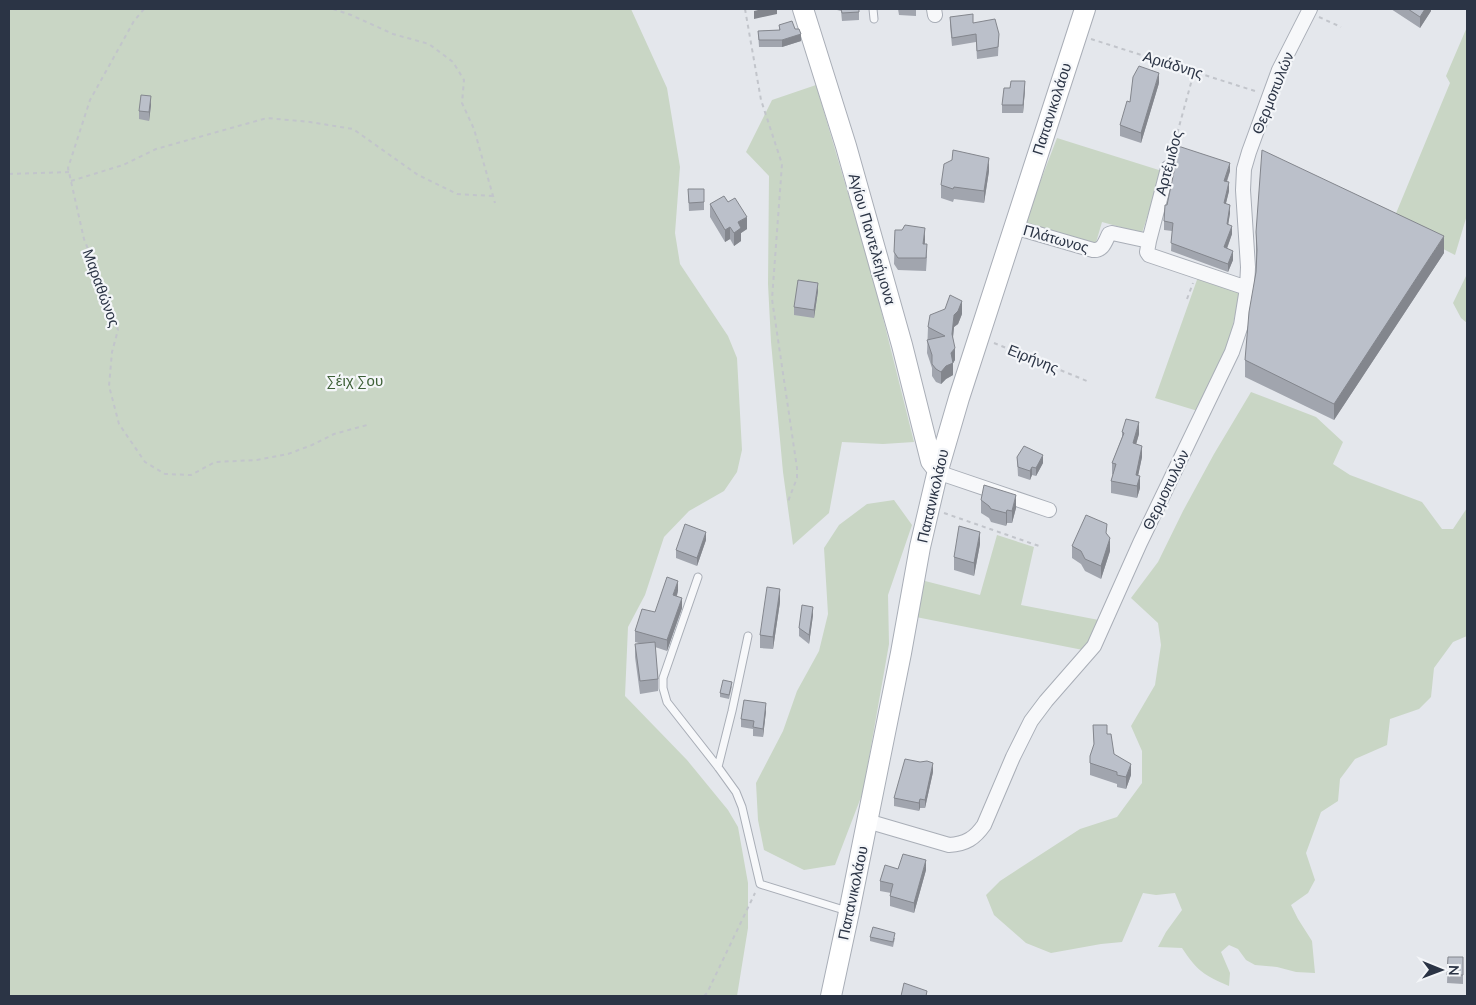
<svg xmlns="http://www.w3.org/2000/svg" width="1476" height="1005" viewBox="0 0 1476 1005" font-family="'Nunito Sans',sans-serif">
<rect width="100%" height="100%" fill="#e4e7ec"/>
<path fill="#c9d6c5" d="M9,9h622l36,79 13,79 -5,66 5,31 48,72 9,22 5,92 -5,22 -13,19 -35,20 -25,26 -19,58 -17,32 -3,69 62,64 41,50 10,17 10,56v45l-11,68h-728z
M1467,27v188l-12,40 -63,-32 58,-140 -4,-7z
M816,85l57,193 41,164 -31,2 -41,-2 -13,71 -36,32 -10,-73 -12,-130 -3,-58 1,-108 -23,-24 26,-52z
M1057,138l105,33 -20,62 -40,-11 -7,24 -71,-22z
M1467,274v49l-6,-5 -8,-15z
M1198,277l42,15 -12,55 -27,65 -46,-14z
M1251,392l65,25 27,25 -10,22 17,11 72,27 20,27h11l14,-21v128l-14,6 -19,26 -3,29 -12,12 -29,10 -3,26 -32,14 -15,20 -2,22 -17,11 -15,41 9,27 -7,13 -17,12 7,14 14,22 3,32 -19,-1 -19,-5 -22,-2 -9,-5 -8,-11 -9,-4 -8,7 9,21 -1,13c-25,-11 -32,-15 -47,-38l-24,-1 8,-15 16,-22 -7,-17 -19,2 -13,-2 -21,49 -21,2 -50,9 -25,-10 -32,-28 -8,-20 14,-14 80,-52 37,-12 25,-34v-32l-11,-25 24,-41 6,-40 -3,-22 -27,-25 27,-36 25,-51 31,-57z
M894,500l18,25 -24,70 1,49 -26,148 -28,73 -31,5 -40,-20 -6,-30 -2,-37 27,-52 14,-40 22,-40 9,-37 -4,-66 15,-23 28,-21z
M997,535l37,12 -13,58 83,16 -16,30 -172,-34 9,-36 55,14z"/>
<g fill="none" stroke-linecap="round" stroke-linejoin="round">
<g stroke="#a9aeb7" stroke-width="9">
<path id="lane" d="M873,9l1,10
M698,577l-35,101v10l4,14 51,65 18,25 6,15 18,77 87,27
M718,767l14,-56 16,-75"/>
</g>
<g stroke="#a9aeb7" stroke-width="16">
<path id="street" d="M934,9l1,6
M1168,168l-19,73 -2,11 2,3 98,33
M1014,227l79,23c10,1 12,-8 16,-16l3,-1 37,8
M938,470l8,5 103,35
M867,821l82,24c17,-1 26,-7 35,-20l29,-68 18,-36 15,-20 48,-55 46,-103 92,-191 9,-27 6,-37 1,-21 -5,-77 1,-21 5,-17 30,-82 31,-61"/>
</g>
<g stroke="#a9aeb7" stroke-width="22">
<path id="secondary" d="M803,9l43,137 56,199 29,116 7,9
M831,996l18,-84 52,-259 19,-106 18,-77 21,-72 126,-389"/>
</g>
<path stroke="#c2c5cb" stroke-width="2" stroke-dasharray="4 4" stroke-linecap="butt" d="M144,9l-10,12 -44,79 -22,68 16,71 22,55 12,36 -6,22 -3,34 10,38 26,38 20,12 26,1 24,-13 42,-2 31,-6 24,-9 22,-11 33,-9
M333,9l18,6 42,19 36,10 24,18 11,18 -2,23 12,26 21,74
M745,9l16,91 21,64 -10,135 25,169v10l-10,26
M1319,17l22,10
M1091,39l167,53
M1171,156l23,-84
M9,174l60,-2
M71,181l52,-16 33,-16 111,-31 43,4 43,7 65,46 39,19 35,2
M1187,299l6,-16
M994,343l93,38
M944,513l95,33
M704,996l3,-3 48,-100"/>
<use href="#lane" stroke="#f7f8fa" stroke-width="7"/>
<use href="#street" stroke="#f7f8fa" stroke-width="14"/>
<use href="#secondary" stroke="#fff" stroke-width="20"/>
</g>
<path fill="#a1a5ae" d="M837,9h22v11l-17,1 -1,-10 -4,-1z
M898,9h18v7l-17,-1z
M1391,9h40v2l-11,17z
M950,17l23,6 26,11 -1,22 -21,3 -1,-17 -24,4 -2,-21z
M779,25l16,4 6,12 -19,6h-23l-1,-16 21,-1z
M1159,83l-18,60 -21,-7v-11z
M1025,89l-2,24h-21v-8z
M151,105l-2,16 -10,-2v-8z
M1176,156l54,15 -3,11 2,9 -3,12 4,10 -2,12 4,9 -5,15 6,11 -5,12 -57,-21 1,-20 -8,-1v-9l3,-16 9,-41z
M989,171l-5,32 -30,-4 -1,3 -12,-4v-13z
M688,189h16v21l-15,1z
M728,202l19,27 -6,4v8l-7,5 -4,-7 -5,3 -15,-25v-13z
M895,230l30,10v4l2,13 -1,14 -28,-1 -4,-6z
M1256,232l188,21 -110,167 -89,-43v-17l11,-88z
M818,291l-4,27 -20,-3v-8z
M962,314l-4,10 -4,3 -1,11 2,22 -2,3v12l-7,4 -5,5 -5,-2 -4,-6v-8l-5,-15 1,-26z
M1122,432l17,2 -3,10 6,13 -4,18 2,13 -3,10 -26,-5v-12l2,-6 -1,-1v-11l10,-26z
M1017,457l26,6 -7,13 -4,-1 -2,5 -12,-4z
M981,500l35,8 -4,15h-5l-1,3 -15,-4 -2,-4 -8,-5z
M1107,534l3,17 -9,28 -16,-8 -4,-7 -9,-6v-12z
M706,540l-9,26 -21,-8v-8z
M980,544l-6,32 -20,-6v-13z
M678,591l-1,5 5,12 -15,43 -12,-4 3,32v12l-18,3 -5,-37v-13h7l-7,-2v-11z
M780,602l-7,47 -13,-1v-13z
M813,615l-4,29 -10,-8v-8z
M732,686l-3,13 -9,-2v-4z
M766,711l-3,26 -10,-1v-7l-12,-2v-8z
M1093,725l14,9 7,20 17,21 -5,14 -9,-2v-3l-27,-9v-19l4,-10z
M933,772l-8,36h-5l-1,3 -25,-5v-8z
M898,869l28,1 -12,43 -24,-7v-10l1,-3 -11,-2v-10z
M870,937l25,1 -2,9 -23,-6z
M1448,957h15v27l-16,-1z"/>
<path fill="#83868d" d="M762,9h15v5l-23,5v-8z
M1425,9h6v2l-11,17v-11z
M801,34v7l-19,6v-7z
M1159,73v10l-18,60v-10z
M1025,81v8l-2,24v-8z
M151,96v9l-2,16v-9z
M989,158v13l-5,32v-12z
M1230,163v8l-6,18v-8z
M1229,182v9l-5,20v-8z
M1230,205v8l-3,19v-8z
M747,217v12l-6,4v8l-7,5v-13l4,-11z
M1232,226v8l-8,22v-9z
M730,227v12l-5,3v-12z
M925,228v12l-2,17v-13z
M1444,236v17l-110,167v-16z
M1233,251v9l-5,12v-8z
M818,283v8l-4,27v-8z
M962,301v13l-4,10 -4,3 -2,19v-12l2,-19z
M955,348v12l-2,3v12l-7,4 -5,5v-12l10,-19z
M1139,422v12l-6,21v-12z
M1142,446v11l-6,29v-11z
M1043,455v8l-7,13v-8z
M1032,467v8l-2,5v-9z
M1140,476v12l-3,10v-12z
M1016,495v13l-4,15v-12z
M1007,510v13l-1,3v-13z
M706,532v8l-9,26v-8z
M980,532v12l-6,32v-13z
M1110,538v13l-9,28v-13z
M678,581v10l-5,15v-11z
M780,589v13l-7,47v-12z
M682,598v10l-15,43v-11z
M813,607v8l-4,29v-9z
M766,703v8l-3,26v-8z
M933,763v9l-8,36v-8z
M1131,764v11l-5,14v-12z
M920,799v9l-1,3v-8z
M926,860v10l-12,43v-10z"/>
<path fill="#bbc0ca" stroke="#83868d" d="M841,9h18v3l-17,1z
M1408,9h17l-5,8z
M973,14v9l22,-4 4,15 -1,13 -21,4 -1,-17 -24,4 -2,-21z
M792,21l3,8h4l2,5 -19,6h-23l-1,-9 22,-1 -1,-5z
M1139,66l20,7 -18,60 -21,-8 7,-24 3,1 3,-25z
M1011,81h14l-2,24h-21l2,-17h6z
M141,95l10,1 -2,16 -10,-1z
M1178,146l52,17 -6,18 5,1 -5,21 6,2 -3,19 5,2 -8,21 9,4 -5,13 -57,-21 2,-20 -9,-2 1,-16h2l9,-43v-6z
M953,150l36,8 -5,33 -30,-4 -1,2 -12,-4 3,-21 8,-4z
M1262,150l182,86 -110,168 -89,-44 4,-48 7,-40 1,-22 -1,-18z
M688,189h16v13l-15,1z
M724,196l4,6 7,-4 12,19 -9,5 3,6 -7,5 -4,-6 -5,3 -15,-26z
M905,225l20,3 -2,16h4l-1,14h-28l-4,-6 1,-22h7z
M798,280l20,3 -4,27 -20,-3z
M950,295l12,6 -4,10 -4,4 -2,19 3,14 -4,5 2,10 -7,3 -5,6 -5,-3 -4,-5v-9l-5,-15 18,-4 -17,-9 2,-12 15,-6z
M1126,419l13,3 -6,21 9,3 -6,29 4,1 -3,10 -26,-5 5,-17 -4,-1 12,-30 -2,-1z
M1024,446l19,9 -7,13 -4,-1 -2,4 -12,-4 -1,-10z
M984,485l32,10 -4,16 -5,-1 -1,3 -15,-4 -2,-3 -8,-6z
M1086,515l21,9 -1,9 4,5 -9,28 -16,-7 -4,-8 -9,-5z
M685,524l21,8 -9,26 -21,-8z
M959,526l21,6 -6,31 -20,-6z
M667,577l11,4 -5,14 9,3 -15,42 -32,-9 7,-22 13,3z
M767,587l13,2 -7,48 -13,-2z
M802,605l11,2 -4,28 -10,-7z
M655,642l3,37 -18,2 -5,-37z
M723,680l9,2 -3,13 -9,-2z
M744,700l22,3 -3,26 -10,-2 1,-6 -13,-2z
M1093,725h14v9h4l3,20 17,10 -5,13 -9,-2v-3l-27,-9v-7l4,-12z
M905,759l15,3 7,-1 6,2 -8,37 -5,-1 -1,4 -25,-5z
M903,854l23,6 -12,43 -24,-7 3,-12 -13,-3 5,-16 13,4z
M873,927l22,6 -2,9 -23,-5z
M1448,957h15v18h-16z
M904,983l23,8 -1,5h-25z"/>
<g text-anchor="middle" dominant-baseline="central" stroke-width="4.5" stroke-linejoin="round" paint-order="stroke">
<g font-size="15" fill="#2b3445" stroke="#f4f6f9">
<text transform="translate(1173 65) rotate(17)">Αριάδνης</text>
<text transform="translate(1273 93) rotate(-68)">Θερμοπυλών</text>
<text transform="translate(1052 109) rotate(-72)">Παπανικολάου</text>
<text transform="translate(1169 163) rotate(-75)">Αρτέμιδος</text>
<text transform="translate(872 239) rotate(74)">Αγίου Παντελεήμονα</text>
<text transform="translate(1056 239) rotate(16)">Πλάτωνος</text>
<text transform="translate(101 288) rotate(70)">Μαραθώνος</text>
<text transform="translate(1033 359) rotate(22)">Ειρήνης</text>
<text transform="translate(1166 490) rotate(-64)">Θερμοπυλών</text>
<text transform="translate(933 496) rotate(-77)">Παπανικολάου</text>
<text transform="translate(853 893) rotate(-78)">Παπανικολάου</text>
</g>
<g font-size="15" fill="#3f6138" stroke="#f4f6f9">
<text x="355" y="381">Σέιχ Σου</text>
</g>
</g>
<rect width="1476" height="1005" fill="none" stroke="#2b3445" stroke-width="20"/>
<g transform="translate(1441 970) rotate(91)" stroke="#f4f6f9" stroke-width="4" paint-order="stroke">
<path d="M0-4L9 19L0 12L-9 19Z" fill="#2b3445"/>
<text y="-8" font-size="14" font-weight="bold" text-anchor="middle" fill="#2b3445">N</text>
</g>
</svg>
